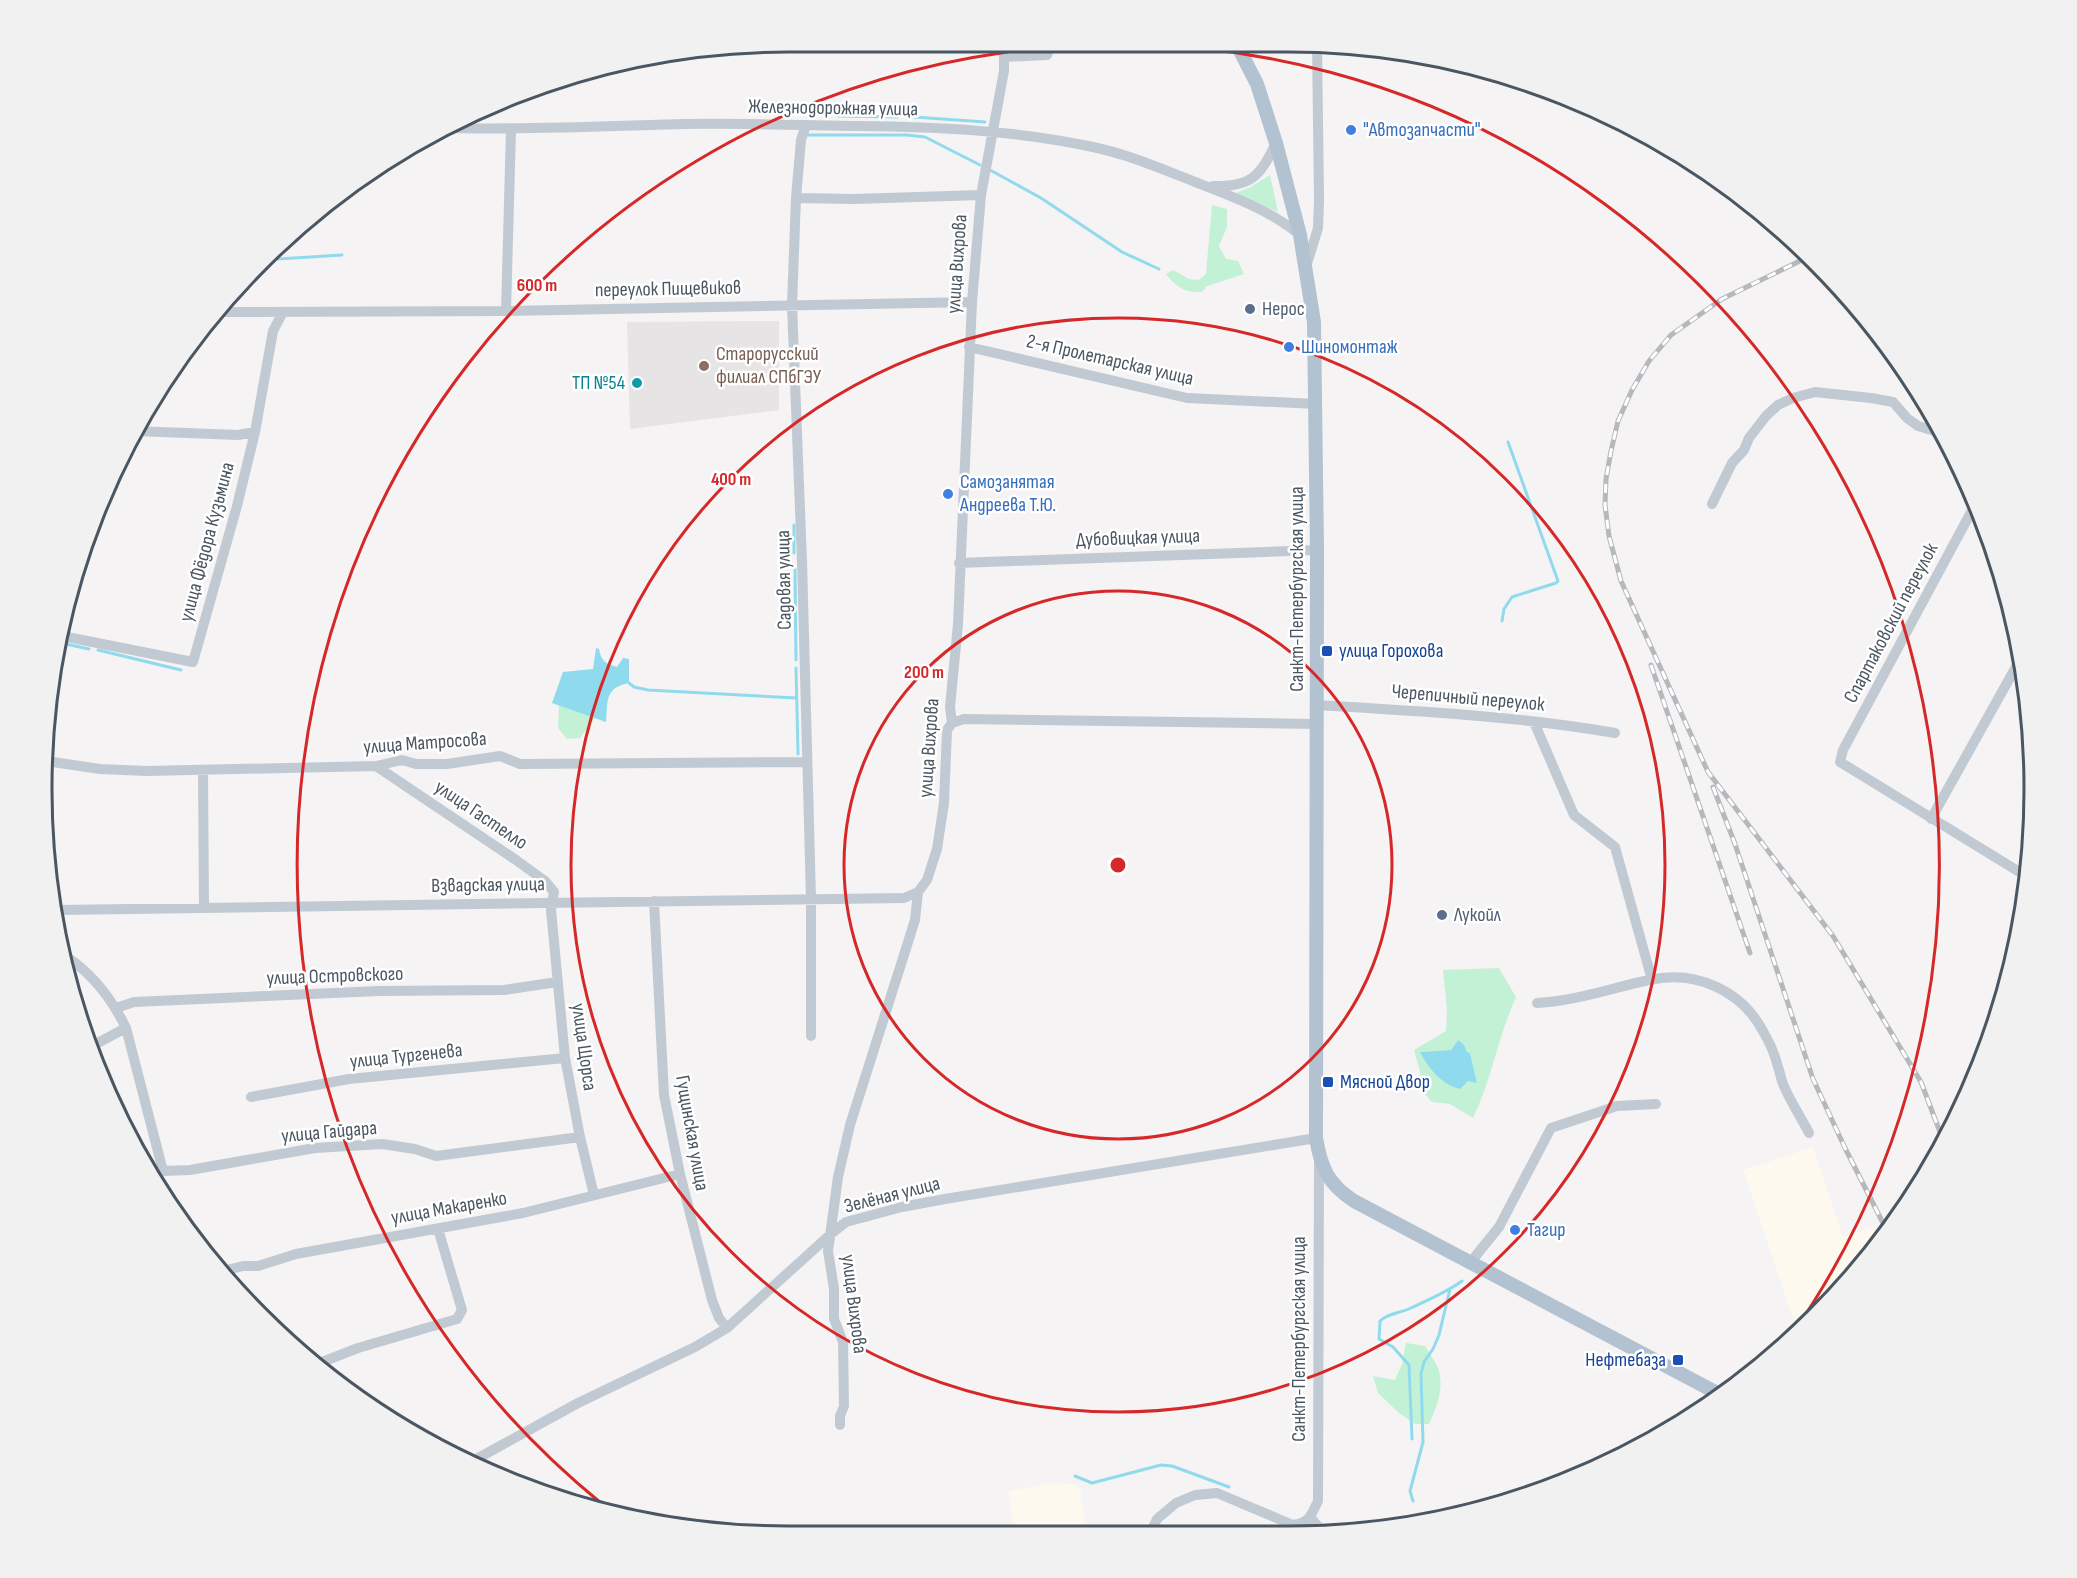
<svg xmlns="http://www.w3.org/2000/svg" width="2077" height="1578" viewBox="0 0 2077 1578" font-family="'Sofia Sans Condensed',sans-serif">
<rect width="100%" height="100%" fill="#f5f3f3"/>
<path fill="#fdf9ef" d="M1813,1147l30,90 32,-11 6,12 -65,79 -18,16 -55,-163z
M1054,1483l22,1 5,7 4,39h-71l-6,-39z"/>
<path fill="#e6e4e5" d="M779,321v89l-149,19 -3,-107z"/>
<path fill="#c3f1d5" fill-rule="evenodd" d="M1270,175l8,37 -42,-19 13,-5z
M1212,205l15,4v18l-8,19 7,13 12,2 6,13 -37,12 -5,6c-17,1 -26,-5 -36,-18l7,-4 16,9 10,1 7,-6z
M559,705l36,13 -15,20 -13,1 -9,-11z
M1499,968l17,29c-18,39 -24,82 -43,121l-23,-14 -18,-2 -10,-11 -2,-20 -6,-21 32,-19 1,-21 -4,-40zM1458,1040l9,12 3,1 7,30 -9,-3 -47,-28 30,-2z
M1406,1343l19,3c4,7 12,17 14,25 5,18 -3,38 -10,53h-14l-16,-11 -21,-20 -5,-17 22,4 7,-16z"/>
<path fill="#90daee" d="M596,648l3,1c2,12 7,15 18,18l6,-9 6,1v24c-25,5 -21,18 -23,39l-54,-19 11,-31 30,-3z
M1458,1040l6,5 3,7 3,1 7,30 -9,-2 -8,8c-19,-5 -31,-20 -40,-37l31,-2z"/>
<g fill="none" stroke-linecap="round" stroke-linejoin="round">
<path stroke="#90daee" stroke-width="3" d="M838,116l60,1
M914,117l71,5
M808,135h99l18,2 55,28
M990,170l51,28 81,54 37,17
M262,260l80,-5
M794,525v28
M795,569l1,91
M1502,621l2,-12 8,-12 44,-14 2,-2 -50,-139
M61,643l28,6
M98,650l83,20
M796,668l2,86
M629,683l5,4 14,3 148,8
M1412,1439l-3,-74 -16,-18 -14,-8 1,-18c8,-8 21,-8 31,-13 17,-8 36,-16 51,-27
M1075,1476l17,7 69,-18 11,1 57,21
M1413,1501l-3,-10 13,-49 -2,-68 3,-12 9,-13 6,-14 11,-46"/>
<path stroke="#c1cad2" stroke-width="10" d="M1004,57l43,-2 5,-12
M806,125l-5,15 -5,58 -4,107 10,256 9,338v137
M451,128c77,2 154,-2 231,-4 59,-1 118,1 176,2 78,1 154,4 230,20 37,7 72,22 107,36 36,14 75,28 105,53
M1213,186c39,1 47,-10 63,-43
M796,198l58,1 127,-4
M1306,267l12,-39 1,-28 -2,-156
M506,311l5,-182
M222,312l284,-1 466,-9
M969,347l218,51 129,6
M135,431l103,4 17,-3
M1977,501l-134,249 -3,12 186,114
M1712,504l20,-41 12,-13 5,-12 17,-22 12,-11 15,-7 22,-6 56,6 22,4 14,16 11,8 23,7
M959,563l358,-13
M62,636l131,26 44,-156 18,-74 18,-101 10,-19
M1317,705c99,6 200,11 298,28
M1534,722l40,93 41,32 37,133
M952,723l12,-4 353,5
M46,761l54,8 47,2 229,-5 26,-6 14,4h31l53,-8 20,8 286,-2
M376,766l140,94 29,21 9,11 -3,18 14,148 15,79 14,58
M203,771l1,137
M1931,819l91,-163
M654,901l10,194 16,79 32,126 7,18 8,10
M58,910l846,-12 14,-6
M64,955c28,18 48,44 62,73l37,143
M1537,1003c38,-2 75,-15 112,-23 47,-10 93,10 115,53 6,10 11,22 14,34 2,5 3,12 5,17 7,17 18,33 26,49
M116,1008l18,-6 245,-11 125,-1 53,-8
M90,1047l36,-19
M251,1097l98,-18 216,-21
M153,1176l10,-5 27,-1 125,-22 67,-4 33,5 21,7 144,-19
M1470,1263l29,-36 52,-99 66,-22 39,-2
M223,1271l20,-5h15l38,-12 227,-41 157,-39
M317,1364l41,-16 99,-29 5,-9 -24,-81
M840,1425v-9l4,-10 -1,-64 -9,-23v-30l-6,-38 10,-74 12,-52 65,-205 3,-28 9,-12 10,-31 7,-46 3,-73 5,-7 -2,-16 8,-83 14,-322 9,-107 23,-124v-14l-4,-14
M471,1462l107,-59 117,-56 32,-19 105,-95 14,-11 56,-15 43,-8 371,-61
M1310,1517l11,13
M1152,1530l5,-11 19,-16 19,-8 22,-2 76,32c17,-2 18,-10 25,-24l1,-342"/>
<path stroke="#b3c2d1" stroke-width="14" d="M1236,43l21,41 19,59 24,92 14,87 3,228 -1,588c5,30 12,46 38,63l367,194"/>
<g stroke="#b5b8bd" stroke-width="5">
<path id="rail" d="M1808,257l-86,42 -51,36 -22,26 -17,29 -14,31 -7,30 -5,28 -1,26 4,31 12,45 87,191 125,164 88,146 22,58
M1651,665l99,288
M1713,787l22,57 78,235 32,69 42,83"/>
</g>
<use href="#rail" stroke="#fff" stroke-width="3" stroke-dasharray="9" stroke-linecap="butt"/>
</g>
<g fill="none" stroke="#d62828" stroke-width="3">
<circle cx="1118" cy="865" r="274"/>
<circle cx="1118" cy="865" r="547"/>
<path d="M601 1503A821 821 0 1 1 1791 1336"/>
</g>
<g fill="#3f7fe0" stroke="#fff" stroke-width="2">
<circle cx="1351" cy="130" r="6"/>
<circle cx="1289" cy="347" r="6"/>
<circle cx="948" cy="494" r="6"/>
<circle cx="1515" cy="1230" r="6"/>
</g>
<g fill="#5c6f8a" stroke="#fff" stroke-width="2">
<circle cx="1250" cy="309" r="6"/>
<circle cx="1442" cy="915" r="6"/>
</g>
<circle fill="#8d6e63" stroke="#fff" stroke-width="2" cx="704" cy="366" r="6"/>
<circle fill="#0f9aa8" stroke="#fff" stroke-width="2" cx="637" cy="383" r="6"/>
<g fill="#1a4fb4" stroke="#fff" stroke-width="2">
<rect x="1321" y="645" width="12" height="12" rx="3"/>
<rect x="1322" y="1076" width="12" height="12" rx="3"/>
<rect x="1672" y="1354" width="12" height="12" rx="3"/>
</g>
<g text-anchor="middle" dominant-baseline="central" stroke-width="5" stroke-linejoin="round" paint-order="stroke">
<g font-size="20" fill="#4a5661" stroke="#fff">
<text transform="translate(833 108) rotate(1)">Железнодорожная улица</text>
<text transform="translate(957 264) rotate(-86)">улица Вихрова</text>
<text transform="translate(668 289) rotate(-1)">переулок Пищевиков</text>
<text transform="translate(1110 360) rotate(13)">2-я Пролетарская улица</text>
<text transform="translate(1138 538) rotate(-2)">Дубовицкая улица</text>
<text transform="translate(207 542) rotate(-75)">улица Фёдора Кузьмина</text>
<text transform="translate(784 580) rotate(-91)">Садовая улица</text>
<text transform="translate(1297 589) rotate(-90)">Санкт-Петербургская улица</text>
<text transform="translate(1891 623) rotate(-62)">Спартаковский переулок</text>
<text transform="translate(1468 698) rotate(5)">Черепичный переулок</text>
<text transform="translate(425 743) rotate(-4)">улица Матросова</text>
<text transform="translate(929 748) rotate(-86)">улица Вихрова</text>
<text transform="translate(481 815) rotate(34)">улица Гастелло</text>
<text transform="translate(488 885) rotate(-1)">Взвадская улица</text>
<text transform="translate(335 976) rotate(-2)">улица Островского</text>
<text transform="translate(584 1047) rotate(82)">улица Щорса</text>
<text transform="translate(406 1056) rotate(-6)">улица Тургенева</text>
<text transform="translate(329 1132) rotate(-5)">улица Гайдара</text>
<text transform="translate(692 1133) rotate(80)">Гущинская улица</text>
<text transform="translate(892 1195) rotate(-14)">Зелёная улица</text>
<text transform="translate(449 1208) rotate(-10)">улица Макаренко</text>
<text transform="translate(854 1304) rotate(83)">улица Вихрова</text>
<text transform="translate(1299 1339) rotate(-90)">Санкт-Петербургская улица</text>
</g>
<g font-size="20" fill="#366cbe" stroke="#fff" text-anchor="start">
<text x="1363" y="130">"Автозапчасти"</text>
<text x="1301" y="347">Шиномонтаж</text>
<text x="960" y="482">Самозанятая<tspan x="960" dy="23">Андреева Т.Ю.</tspan></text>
<text x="1527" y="1230">Тагир</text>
</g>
<g font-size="20" fill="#4e5e75" stroke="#fff" text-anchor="start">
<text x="1262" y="309">Нерос</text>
<text x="1454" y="915">Лукойл</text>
</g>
<g font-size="20" fill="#785e54" stroke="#fff" text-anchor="start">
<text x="716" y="354">Старорусский<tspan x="716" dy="23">филиал СПбГЭУ</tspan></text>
</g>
<g font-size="20" fill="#0d838f" stroke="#fff" text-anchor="end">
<text x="625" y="383">ТП №54</text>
</g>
<g font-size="20" fill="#164399" stroke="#fff" text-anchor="start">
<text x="1339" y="651">улица Горохова</text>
<text x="1340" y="1082">Мясной Двор</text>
<text x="1666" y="1360" text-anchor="end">Нефтебаза</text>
</g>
</g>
<path d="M0 0H2077V1578H0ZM788 52H1288A736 736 0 0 1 2024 788V790A736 736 0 0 1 1288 1526H788A736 736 0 0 1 52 790V788A736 736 0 0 1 788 52Z" fill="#f1f1f2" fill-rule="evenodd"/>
<path fill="none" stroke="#4a5661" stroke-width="3" d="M788 52H1288A736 736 0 0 1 2024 788V790A736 736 0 0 1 1288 1526H788A736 736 0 0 1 52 790V788A736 736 0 0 1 788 52Z"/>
<circle cx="1118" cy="865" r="9" fill="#d62828" stroke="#fff" stroke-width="3"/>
<g font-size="18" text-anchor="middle" font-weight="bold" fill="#d62828" stroke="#fff" stroke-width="5" stroke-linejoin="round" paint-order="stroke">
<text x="537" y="291">600 m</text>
<text x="731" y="485">400 m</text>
<text x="924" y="678">200 m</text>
</g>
</svg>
